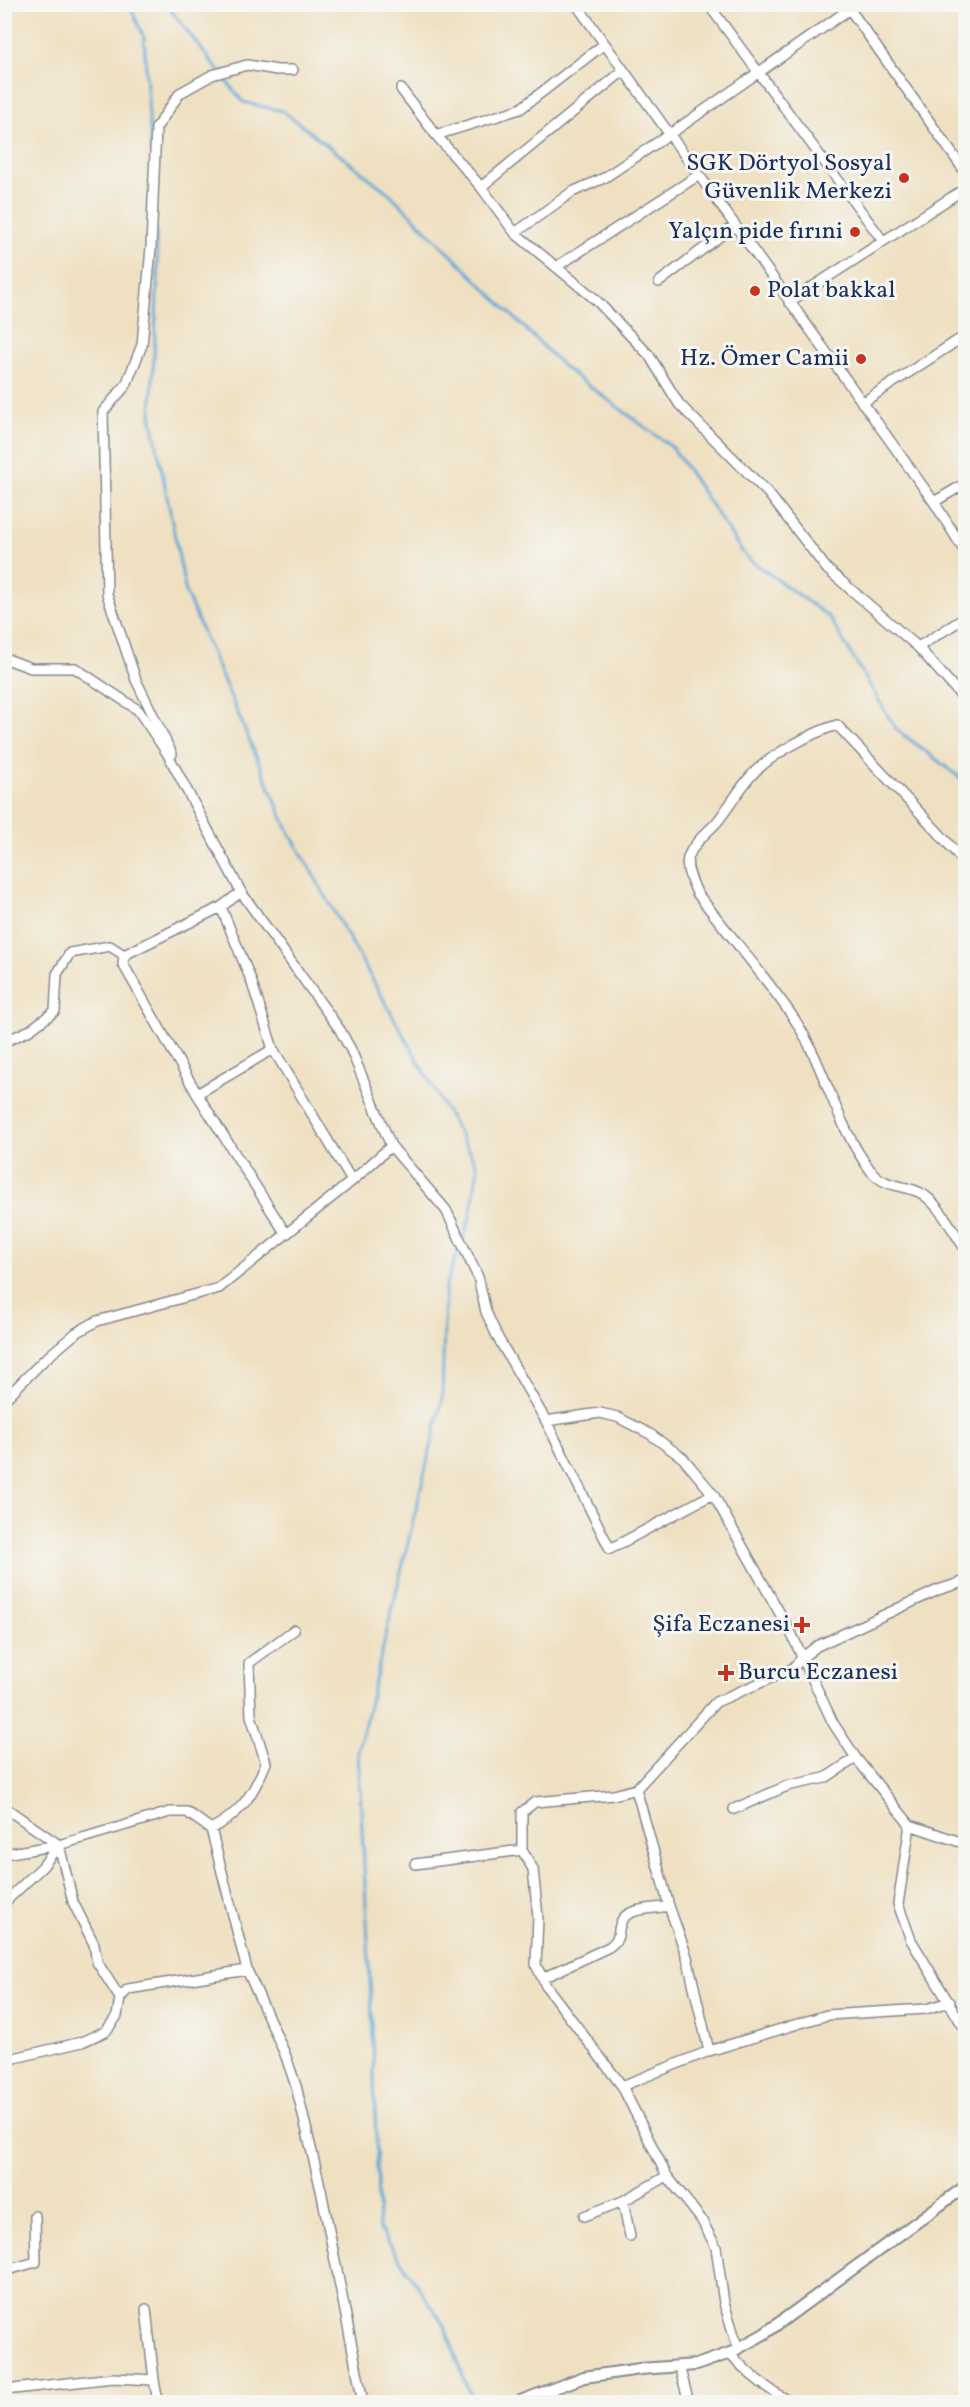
<svg xmlns="http://www.w3.org/2000/svg" width="970" height="2407" viewBox="0 0 970 2407" font-family="Vollkorn,serif">
<rect width="100%" height="100%" fill="#f6f6f2"/>
<filter id="ink" filterUnits="userSpaceOnUse"><feTurbulence type="fractalNoise" baseFrequency=".0167" numOctaves="2"/><feDisplacementMap in="SourceGraphic" scale="12" xChannelSelector="R" yChannelSelector="G"/><feConvolveMatrix kernelMatrix="1 2 1 2 8 2 1 2 1" color-interpolation-filters="sRGB"/></filter>
<filter id="wash" filterUnits="userSpaceOnUse"><feTurbulence type="fractalNoise" baseFrequency=".008" numOctaves="4" result="noise"/><feDisplacementMap in="SourceGraphic" scale="24" xChannelSelector="R" yChannelSelector="G"/><feGaussianBlur stdDeviation="1.35" result="paint"/><feColorMatrix in="noise" values="0 0 0 0 0 0 0 0 0 0 0 0 0 0 0 0 0 1.4 0 .05"/><feComposite in="paint" operator="in"/></filter>
<g filter="url(#wash)">
<rect width="100%" height="100%" fill="#efe0c1"/>
<g fill="none" stroke-linecap="round" stroke-linejoin="round">
<path stroke="#5ea7d6" stroke-width="3" d="M129,4l15,33 7,115
M166,4l77,98 40,9 107,83 175,174 108,80 73,109 83,60 67,112 70,53
M156,233l2,41 -7,141 35,178 101,235 191,339 -8,51 -7,21
M460,1245l-15,43 -3,112 -84,352 14,266 7,210 66,99 28,75"/>
</g>
</g>
<g filter="url(#ink)">
<g fill="none" stroke-linecap="round" stroke-linejoin="round">
<g stroke="#858890" stroke-width="12">
<path id="minor" d="M576,4l358,498 32,51
M708,4l175,237
M846,4l120,169
M401,89l35,46 45,52 34,46 80,66 54,56 30,49 89,89 59,76 91,78 48,54
M436,135l84,-26 83,-64
M481,187l142,-116
M515,233l57,-41 32,-14 66,-44 187,-130
M556,267l143,-92
M659,282l76,-57
M789,302l177,-114
M862,403l104,-68
M934,502l32,-19
M918,647l48,-30
M4,658l27,10h44l63,42 29,43 74,139 99,138 11,20 40,96 55,64 32,67 8,35 12,26 48,83 64,128 103,-55
M172,754l-36,-74 -29,-86 -4,-182 23,-27 16,-40 9,-97 5,-120 24,-35 32,-18 35,-10 30,5h16
M966,864l-29,-33 -100,-106c-26,8 -69,31 -87,52 -12,14 -21,30 -33,45 -10,11 -24,21 -29,36 -3,11 5,25 9,35 32,42 69,84 98,127 31,48 41,106 76,151 16,19 36,12 53,24 17,12 30,38 42,55
M241,892l-20,15 -97,48 -1,9 74,130 89,140
M221,907l30,73 22,69 79,132
M4,1042l26,-12 25,-19 2,-37 13,-21 40,-7 14,9
M197,1094l76,-45
M4,1400l39,-39 33,-28 21,-12 122,-33 133,-107 39,-35
M546,1421l54,-8 17,4 33,17 33,24 30,36 79,141 41,88 23,35 54,67 56,19
M636,1789l33,117 18,51 22,94
M4,1807l55,38 14,57 21,42 3,18 23,36
M734,1809l53,-23 38,-8 31,-20
M910,1825l-12,79 13,36 55,91
M211,1829c31,-16 42,-35 55,-66l-15,-47 -2,-53 45,-33
M4,1854l55,-9 111,-33h17l24,17 36,141 38,84 11,32 25,104 42,212
M415,1864l107,-14
M4,1903l38,-36 17,-22
M543,1978l66,-31c13,-10 7,-11 12,-25 5,-15 35,-13 48,-16
M4,2053l2,7 76,-18 24,-11 11,-15 3,-18 8,-9 119,-19
M622,2086l87,-35 118,-36 99,-6 24,-7
M623,2201l7,35
M584,2216l39,-15 44,-25
M4,2271l32,-9 -1,-46
M146,2309l8,71
M738,2348l-14,-45 -8,-56 -15,-28 -34,-43 -45,-90 -76,-100 -10,-21 2,-48 -5,-48 -11,-19v-38l13,-10 79,-7 22,-6 80,-87 76,-33 11,-12 14,-11 121,-56 28,-9
M730,2353c17,21 37,36 61,49
M679,2366l10,36
M4,2390l109,-12 41,2 4,22"/>
</g>
<g stroke="#858890" stroke-width="14">
<path id="tertiary" d="M518,2402l66,-25 56,-8 56,-4 34,-12 34,-19 202,-148"/>
</g>
<use href="#minor" stroke="#fff" stroke-width="9"/>
<use href="#tertiary" stroke="#fff" stroke-width="10"/>
</g>
</g>
<g fill="#c8321e" stroke="#f6f6f2" stroke-width="2">
<circle cx="904" cy="178" r="6"/>
<circle cx="855" cy="232" r="6"/>
<circle cx="755" cy="291" r="6"/>
<circle cx="861" cy="359" r="6"/>
<path d="M799 1616h6v6h6v6h-6v6h-6v-6h-6v-6h6z"/>
<path d="M723 1664h6v6h6v6h-6v6h-6v-6h-6v-6h6z"/>
</g>
<g text-anchor="middle" dominant-baseline="central" stroke-width="6" stroke-linejoin="round" paint-order="stroke">
<g font-size="24" fill="#1b2f5e" stroke="#f6f6f2" text-anchor="end">
<text x="892" y="164">SGK Dörtyol Sosyal<tspan x="892" dy="28">Güvenlik Merkezi</tspan></text>
<text x="843" y="232">Yalçın pide fırıni</text>
<text x="767" y="291" text-anchor="start">Polat bakkal</text>
<text x="849" y="359">Hz. Ömer Camii</text>
<text x="790" y="1625">Şifa Eczanesi</text>
<text x="738" y="1673" text-anchor="start">Burcu Eczanesi</text>
</g>
</g>
<rect width="970" height="2407" fill="none" stroke="#f6f6f2" stroke-width="24"/>
</svg>
